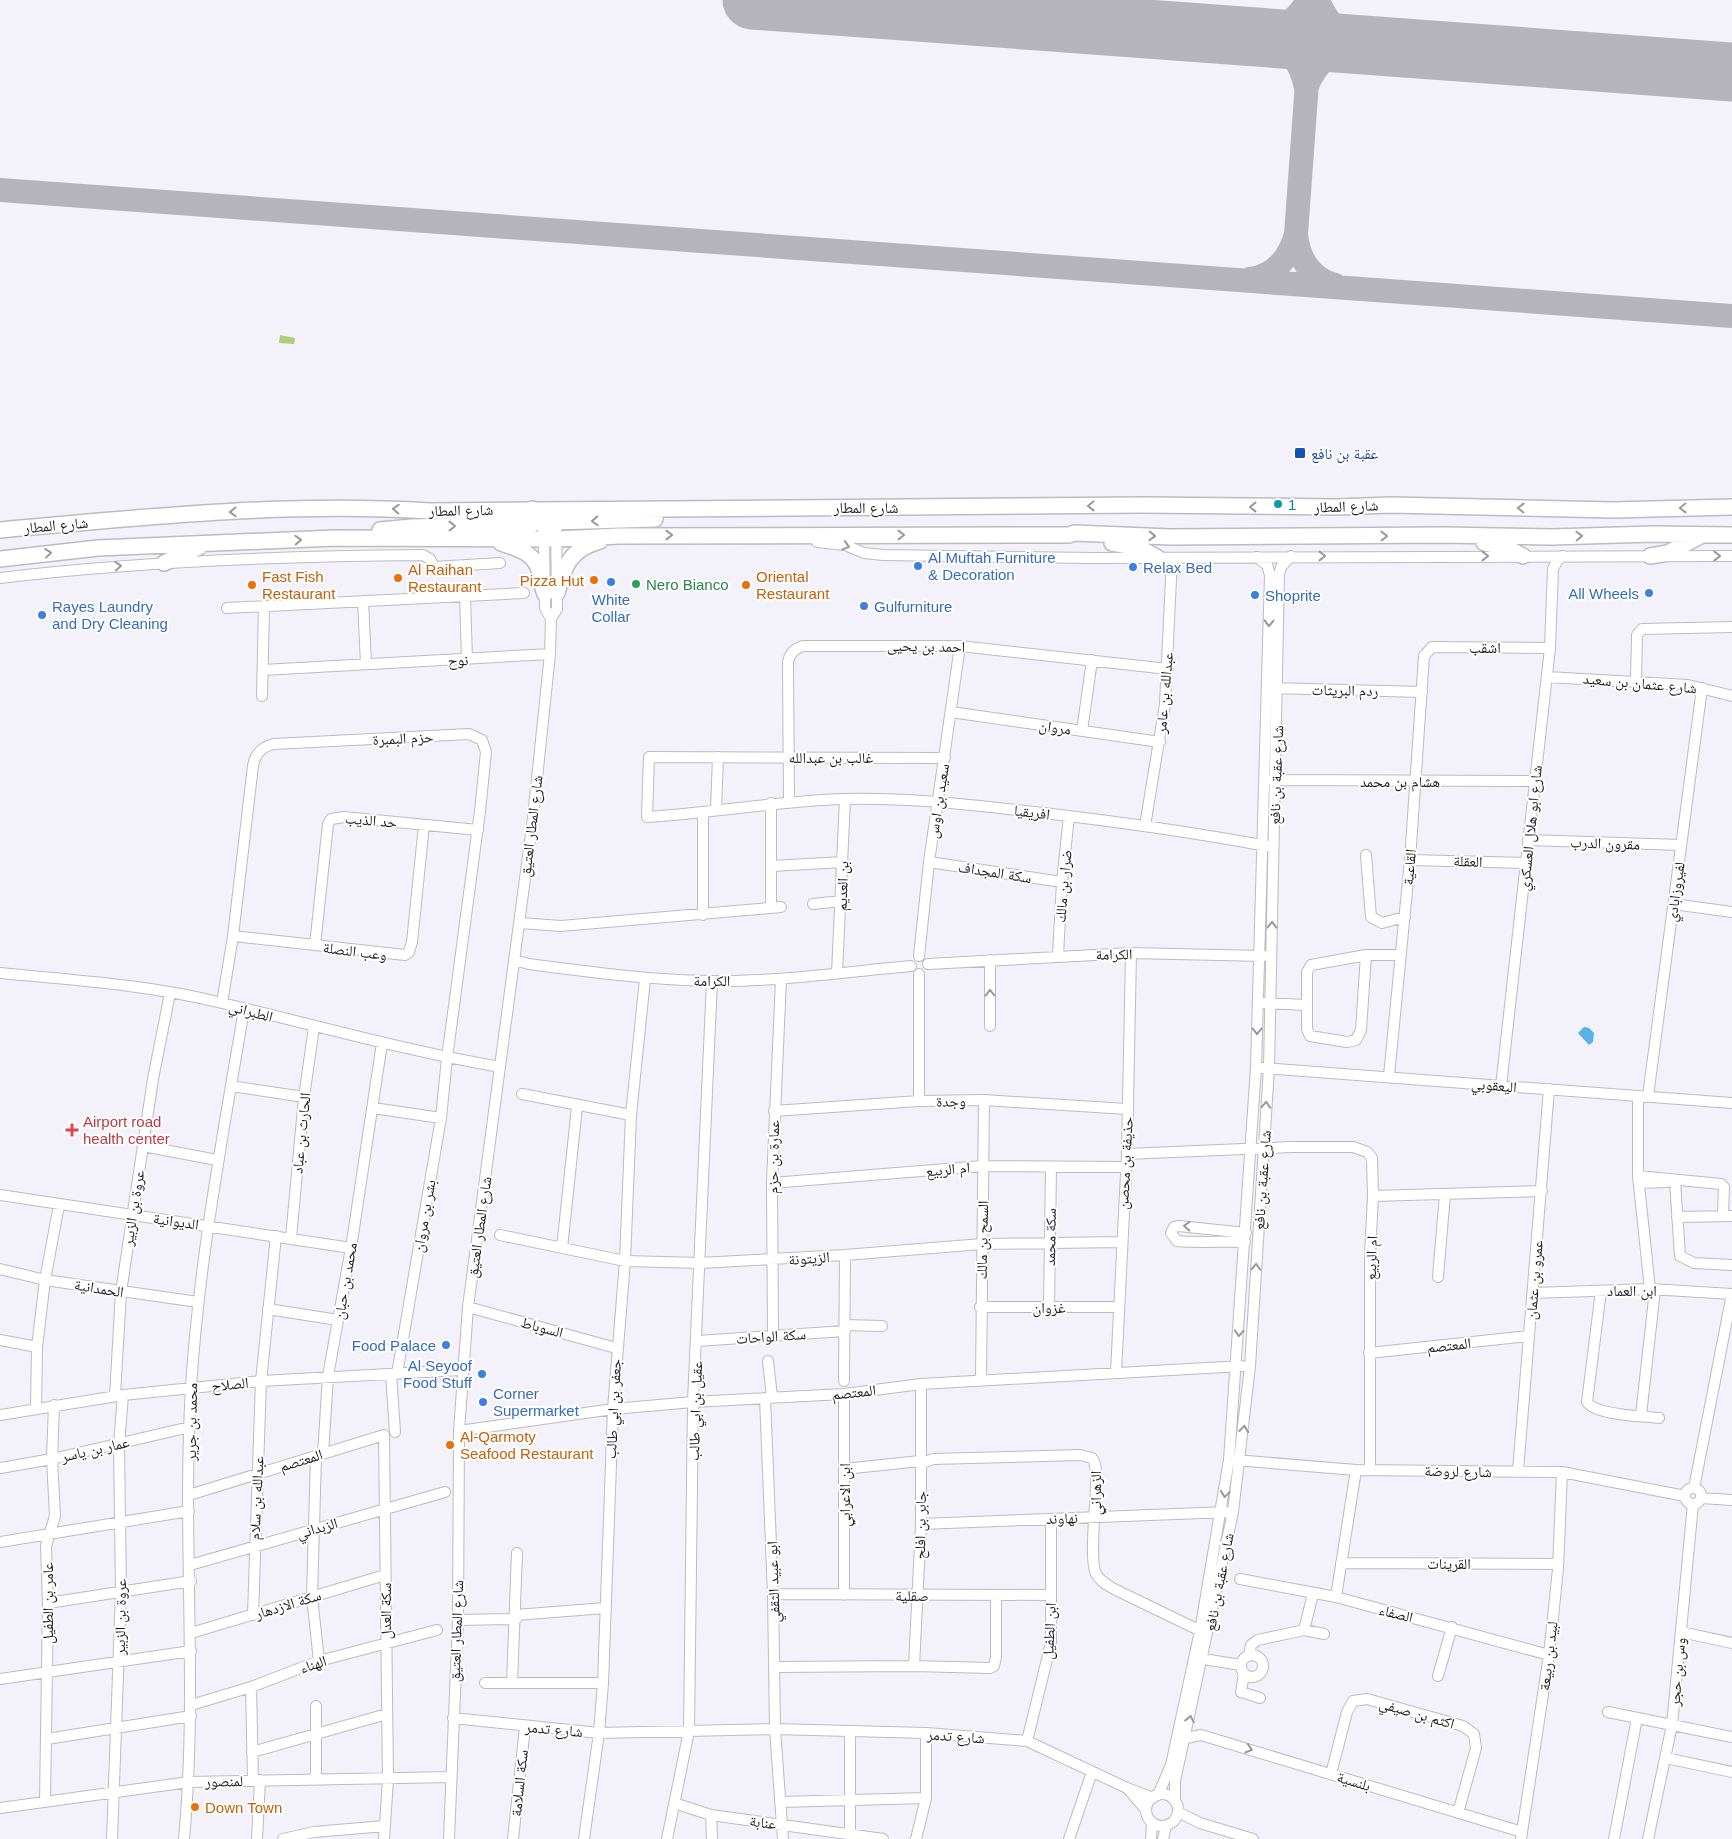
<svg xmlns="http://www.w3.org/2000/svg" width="1732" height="1839" viewBox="0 0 1732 1839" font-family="Helvetica,'Noto Naskh Arabic',sans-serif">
<rect width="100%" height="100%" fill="#f3f2fa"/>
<path fill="#aecd79" d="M280,335l15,3 -1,6 -15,-1z"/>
<path fill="#56b3e6" d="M1584,1027l5,1 5,5 -1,9 -4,3 -11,-12z"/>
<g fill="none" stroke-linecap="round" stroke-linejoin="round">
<path stroke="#b6b4bb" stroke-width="24" d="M794,0l10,4
M1318,0c9,24 25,39 50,45
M1253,36c25,-4 43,-14 55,-36
M1267,37c23,11 34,25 39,51 10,-25 24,-37 49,-44
M0,190l1732,126
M1296,234l17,-234
M1250,279c25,-3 40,-22 46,-45 2,23 14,45 39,51"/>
<path stroke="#b6b4bb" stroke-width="59" d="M752,0l980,72"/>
<g stroke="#bcbbc3" stroke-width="12">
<path id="minor" d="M817,542l28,3 19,8 19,2 211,3 638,-2
M0,578c141,-17 282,-22 423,-23l7,4 4,8 66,-4
M465,596l2,64
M363,601l3,63
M227,608l297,-15
M551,619l6,-10 -1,-93
M263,670l287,-16
M1547,677l141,8 44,11
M1636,681l1,-46 5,-6 90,-2
M1271,688l151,4
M262,696l2,-90
M951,712l209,30
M1082,731l10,-71
M945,758l-296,-1 -2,60c66,-4 130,-16 196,-18 65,-2 128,6 192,13 78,9 156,20 232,34
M1271,780l264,1
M789,801l-1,-139c2,-9 6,-13 15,-16h157l208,23
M716,810l2,-53
M1145,826l20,-122 7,-146
M1528,840l153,5
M1366,855l5,62 11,6 23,-6
M1410,860l116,3
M929,862l133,20
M772,866l71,-4
M813,904l29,-3
M1673,904l59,8
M771,908v-105
M703,915v-102
M520,923l41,3 220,-19
M233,936l172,19 4,-3 3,-10 12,-117
M315,945l13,-121 3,-5 13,-2 134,13
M1058,955l4,-73 7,-66
M1366,955l-5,75 -5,10 -9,2 -37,-6 -3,-7v-57l4,-7 55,-10h35
M919,956l10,-94 31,-216
M514,960l15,4c60,8 120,16 181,17 67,1 134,-9 201,-15
M990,960v66
M928,964l203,-11 133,3
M0,973c74,7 150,12 222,30 93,22 184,48 278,64
M837,973l8,-174
M222,1003l11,-67 20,-170c2,-12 8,-19 21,-22l195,-10 13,6 4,12 -6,59 -33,247 -6,60 -44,256
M1264,1003l42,2
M1262,1068l470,35
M1389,1076l21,-216 14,-204 8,-9 118,1
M231,1086l73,11
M1501,1086l49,-438 3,-79 4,-8 6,-5
M522,1094l109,21
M1638,1096v80l12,113
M1648,1096l54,-408
M919,1101v-127
M373,1108l68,10
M774,1111l145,-10 65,-1 143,9
M143,1146l74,14
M1127,1154l165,-7h61l14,5 5,6 1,38 -3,59v215
M1638,1176l83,8 3,3 -1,28
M1675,1181l5,75 14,7 38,2
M772,1183l211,-17 141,1
M1639,1183l28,-1
M0,1195l351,53
M1373,1196l169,-5
M1677,1217l55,-1
M500,1235l125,26 75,2 145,-8 137,-11 139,-2
M291,1238l13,-141 10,-70
M1245,1242c-23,-1 -45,1 -68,-1l-6,-8 3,-6 5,-1 67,7
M562,1248l15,-141
M0,1269l45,11 153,22
M1438,1277l7,-83
M1601,1291l-14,111c7,13 56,14 72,16
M1533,1293l117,-4 82,5
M468,1307l148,41
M980,1307h137
M1049,1307l2,-140
M268,1309l70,11
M845,1325l37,1
M773,1336l-1,-153 9,-204
M0,1340l37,7
M697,1341l148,-10
M1369,1353l160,-17
M768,1361l4,36
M1116,1372l11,-218 4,-201
M391,1374l4,58
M981,1380l3,-280
M844,1381l1,-126
M844,1394v201
M115,1396l6,-104 32,-213 17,-86
M765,1398l8,196 2,135 8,110
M36,1409l1,-62 8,-67 14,-75
M0,1415l123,-20 138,-14 201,-11
M1641,1415l14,-125
M459,1431l154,-22 80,-7 151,-8 77,-10 321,-18
M323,1454l5,-78 23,-128 31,-205
M316,1456l-4,141 7,64
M1235,1460l121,10 206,2 123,24
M920,1464l13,-5 147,-4 12,3c5,7 4,17 4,26 0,20 -7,76 0,90 4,7 11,11 18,15l91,44
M0,1468l52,-9 138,-32
M844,1469l76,-8
M1518,1471l31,-382
M1694,1488l38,-194
M1685 1496a8 8 0 1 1 16 0a8 8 0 1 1-16 0Z
M189,1495l195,-60 4,345 -4,59
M1701,1498l31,2
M921,1524l306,-12
M0,1542l189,-31
M1341,1563l217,1
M190,1565l255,-73
M1240,1579l96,18 213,58
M773,1594l278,1
M1336,1597l20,-127
M48,1603l143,-22
M253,1615l8,-234 15,-145
M516,1615l89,-7
M458,1620l58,-1
M1304,1630l9,-36
M1681,1632l51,11
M191,1633l194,-58
M1241 1666a11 11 0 1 1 22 0a11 11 0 1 1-22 0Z
M1249,1656l2,-11 7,-5 46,-10 20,4
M1203,1659l38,6
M914,1666l7,-142v-140
M774,1667l140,-1 76,2 4,-2 2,-9v-62
M1244,1673l-3,19 19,6
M1438,1676l14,-49
M0,1679l191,-28
M485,1683h118
M512,1683l5,-130
M251,1687l2,93
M191,1705l60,-18 68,-26 118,-31
M1608,1712l124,25
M453,1718l146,15 176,-4 75,2 76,2 101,8 100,47 26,10
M1186,1738l15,-3 321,97
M47,1739l144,-23
M1027,1741l24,-98v-124
M252,1752l135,-38
M1666,1758l66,14
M1331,1774l16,-62 6,-11 14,-2 96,27 11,8 2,14 -18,65
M316,1779v-73
M1128,1789l18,21
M1146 1810a16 16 0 1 1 32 0a16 16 0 1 1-32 0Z
M1158,1795l13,-30 29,-134 29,-171 27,-393 14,-492 -3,-10 -10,-8
M1175,1801v-20l58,-269 17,-146 19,-298 10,-494 2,-7 10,-11
M45,1802l3,-199 -2,-57 9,-30 -3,-57 2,-54
M780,1802l146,-4
M674,1803l37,12 172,24
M0,1808l189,-26 262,-5
M1178,1812l22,11 53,16
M711,1815l1,24
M850,1838v-107
M112,1839l9,-247 -2,-147 4,-50
M184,1839c14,-151 -2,-301 7,-452 8,-127 32,-252 53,-378
M257,1839l3,-59
M283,1839l31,-7 71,-6
M449,1839l9,-219 1,-189 9,-124 64,-481 18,-172 1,-35 -6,-11 -1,-70
M513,1839l12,-112
M584,1839l15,-106 4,-50 10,-274 12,-148 6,-146 14,-136
M667,1839l22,-108 4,-329 19,-421
M916,1839l10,-41v-65
M1069,1839l23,-67
M1151,1839l1,-17
M1163,1839l3,-13
M1521,1839l28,-184 9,-86 4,-97
M1614,1839l23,-121
M1648,1839l24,-114 21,-221"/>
</g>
<g stroke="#bcbbc3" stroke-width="18">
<path id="highway" d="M0,530c142,-13 286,-28 430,-19l713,-6 195,2 53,-2 222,5 119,-3
M380,530l32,-3 121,-3 5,-3 2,-5 -8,-7
M544,538l3,-11 7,-5 101,-3
M501,543c18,6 35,10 39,31 2,7 2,14 5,20
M1112,543l28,5 18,10
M1484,543l21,4 18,9
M1650,556l18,-3 34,-18
M0,559l98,-11 236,-10 223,1 63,-3 449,-1 5,-2 97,4 272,-2 108,2 102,-3 79,1
M164,563l35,-16
M557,593c7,-27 13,-44 43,-52"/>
</g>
<use href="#minor" stroke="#fff" stroke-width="10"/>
<use href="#highway" stroke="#fff" stroke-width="15"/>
</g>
<defs><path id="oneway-chevron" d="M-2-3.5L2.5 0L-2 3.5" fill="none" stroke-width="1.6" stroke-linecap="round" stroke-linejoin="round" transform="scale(1.25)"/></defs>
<g stroke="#99999a">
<use href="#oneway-chevron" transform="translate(1091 506) rotate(179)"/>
<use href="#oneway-chevron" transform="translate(1253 507) rotate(-180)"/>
<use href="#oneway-chevron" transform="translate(1521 508) rotate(-179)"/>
<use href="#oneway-chevron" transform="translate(1683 508) rotate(179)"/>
<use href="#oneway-chevron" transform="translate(396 509) rotate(-177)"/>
<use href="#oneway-chevron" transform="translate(233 512) rotate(178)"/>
<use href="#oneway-chevron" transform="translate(595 521) rotate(178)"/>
<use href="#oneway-chevron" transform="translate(452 526) rotate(-1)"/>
<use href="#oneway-chevron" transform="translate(669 535)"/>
<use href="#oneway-chevron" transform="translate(901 535)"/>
<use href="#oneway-chevron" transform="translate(1152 536) rotate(2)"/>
<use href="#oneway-chevron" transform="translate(1384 536) rotate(-1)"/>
<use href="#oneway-chevron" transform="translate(1579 536) rotate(-2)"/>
<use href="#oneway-chevron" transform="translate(298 540) rotate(-3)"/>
<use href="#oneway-chevron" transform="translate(846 546) rotate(17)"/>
<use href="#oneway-chevron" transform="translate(48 553) rotate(-7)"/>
<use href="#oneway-chevron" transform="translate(1322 556)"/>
<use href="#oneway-chevron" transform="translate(1485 556)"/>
<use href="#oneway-chevron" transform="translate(1717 556)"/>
<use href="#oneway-chevron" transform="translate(118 566) rotate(-4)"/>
<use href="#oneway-chevron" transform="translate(1269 623) rotate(91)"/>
<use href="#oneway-chevron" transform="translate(1272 925) rotate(-89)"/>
<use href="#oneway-chevron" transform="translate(990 993) rotate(-91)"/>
<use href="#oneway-chevron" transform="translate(1257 1031) rotate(91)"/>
<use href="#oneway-chevron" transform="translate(1266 1105) rotate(-86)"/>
<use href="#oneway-chevron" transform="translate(1187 1226) rotate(-177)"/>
<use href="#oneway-chevron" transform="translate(1256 1267) rotate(-87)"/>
<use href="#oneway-chevron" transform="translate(1239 1333) rotate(94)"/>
<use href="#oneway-chevron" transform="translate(1244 1429) rotate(-84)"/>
<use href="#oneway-chevron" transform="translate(1225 1494) rotate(98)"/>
<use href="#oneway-chevron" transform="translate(1190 1719) rotate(-78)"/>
<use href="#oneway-chevron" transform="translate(1249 1749) rotate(17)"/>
</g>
<rect fill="#1a4fb4" stroke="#fff" stroke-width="2" x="1294" y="447" width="12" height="12" rx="2.5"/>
<circle fill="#0f9aa8" stroke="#fff" stroke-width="2" cx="1278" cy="504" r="5"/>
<g fill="#3f7fe0" stroke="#fff" stroke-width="2">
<circle cx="918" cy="566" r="5"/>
<circle cx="1133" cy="567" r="5"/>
<circle cx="611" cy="582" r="5"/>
<circle cx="1649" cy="593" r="5"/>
<circle cx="1255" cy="595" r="5"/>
<circle cx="864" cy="606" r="5"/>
<circle cx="42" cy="615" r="5"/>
<circle cx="446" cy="1345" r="5"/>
<circle cx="482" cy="1374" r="5"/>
<circle cx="483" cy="1402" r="5"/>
</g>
<g fill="#e8710a" stroke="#fff" stroke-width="2">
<circle cx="398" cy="578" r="5"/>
<circle cx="594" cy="580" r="5"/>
<circle cx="252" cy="585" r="5"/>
<circle cx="746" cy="585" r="5"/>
<circle cx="450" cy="1445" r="5"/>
<circle cx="195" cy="1807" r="5"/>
</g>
<circle fill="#2e9e5b" stroke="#fff" stroke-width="2" cx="636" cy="584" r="5"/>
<path fill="#e0444e" stroke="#fff" stroke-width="2" d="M69.5 1122.5h5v5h5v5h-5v5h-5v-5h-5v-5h5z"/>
<g text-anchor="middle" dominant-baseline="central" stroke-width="4" stroke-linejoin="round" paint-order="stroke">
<g font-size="15" fill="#164399" stroke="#fff" text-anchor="start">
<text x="1311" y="453">عقبة بن نافع</text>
</g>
<g font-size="15" fill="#0d838f" stroke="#fff" text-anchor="start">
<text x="1288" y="504">1</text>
</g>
<g font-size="15" fill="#1d1c1f" stroke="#fff">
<text transform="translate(1346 506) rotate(-2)">شارع المطار</text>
<text x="866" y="507">شارع المطار</text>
<text transform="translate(461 510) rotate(-1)">شارع المطار</text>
<text transform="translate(56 525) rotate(-5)">شارع المطار</text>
<text transform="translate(926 646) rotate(1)">احمد بن يحيى</text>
<text x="1485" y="647">اشقب</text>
<text transform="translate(458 660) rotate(-3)">نوح</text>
<text transform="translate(1640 683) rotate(5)">شارع عثمان بن سعيد</text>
<text transform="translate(1345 690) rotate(1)">ردم البريثات</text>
<text transform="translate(1164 693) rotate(-85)">عبدالله بن عامر</text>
<text transform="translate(1055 727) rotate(8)">مروان</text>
<text transform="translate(403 738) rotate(-3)">حزم البمبرة</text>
<text x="831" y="757">غالب بن عبدالله</text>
<text transform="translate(1276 775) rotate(-88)">شارع عقبة بن نافع</text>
<text x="1400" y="781">هشام بن محمد</text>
<text transform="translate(938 801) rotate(-81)">سعيد بن اوس</text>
<text transform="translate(1032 812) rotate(7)">افريقيا</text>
<text transform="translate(371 820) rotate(5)">حد الذيب</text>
<text transform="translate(531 826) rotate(-83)">شارع المطار العتيق</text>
<text transform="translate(1530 828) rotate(-84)">شارع ابو هلال العسكري</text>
<text transform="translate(1605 843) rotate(2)">مقرون الدرب</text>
<text transform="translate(1468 861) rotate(2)">العقلة</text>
<text transform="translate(1409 867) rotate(-85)">القاعية</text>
<text transform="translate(995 872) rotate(9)">سكة المجداف</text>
<text transform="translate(842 886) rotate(-88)">بن العديم</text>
<text transform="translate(1063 886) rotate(-85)">ضرار بن مالك</text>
<text transform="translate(1675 892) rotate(-82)">لفيروزابادي</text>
<text transform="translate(355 951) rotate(7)">وعب النصلة</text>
<text transform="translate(1114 954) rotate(-1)">الكرامة</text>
<text x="712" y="980">الكرامة</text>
<text transform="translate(251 1011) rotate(15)">الطبراني</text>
<text transform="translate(1494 1085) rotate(5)">اليعقوبي</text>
<text transform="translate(951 1101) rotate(-1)">وجدة</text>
<text transform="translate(301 1133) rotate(-84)">الحارث بن عباد</text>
<text transform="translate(773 1157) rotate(-89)">عمارة بن حزم</text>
<text transform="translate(1125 1163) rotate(-87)">حذيفة بن محصن</text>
<text transform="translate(948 1169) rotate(-5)">ام الربيع</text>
<text transform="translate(1262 1180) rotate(-86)">شارع عقبة بن نافع</text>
<text transform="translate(133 1208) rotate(-81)">عروة بن الزبير</text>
<text transform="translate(424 1216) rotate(-80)">بشر بن مروان</text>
<text transform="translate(176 1221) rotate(8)">الديوانية</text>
<text transform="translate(479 1227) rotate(-82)">شارع المطار العتيق</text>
<text transform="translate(1050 1237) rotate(-89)">سكة محمد</text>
<text transform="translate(982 1240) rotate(-89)">السمح بن مالك</text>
<text transform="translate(809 1258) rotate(-4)">الزيتونة</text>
<text transform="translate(1371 1258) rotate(-88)">ام الربيع</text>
<text transform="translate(1534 1280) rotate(-85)">عمرو بن عثمان</text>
<text transform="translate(345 1281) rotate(-80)">محمد بن حبان</text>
<text transform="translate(99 1288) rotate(9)">الحمدانية</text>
<text x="1632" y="1290">ابن العماد</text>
<text x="1049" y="1307">غزوان</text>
<text transform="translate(542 1327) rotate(15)">السوباط</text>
<text transform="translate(771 1336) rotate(-4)">سكة الواحات</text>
<text transform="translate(1449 1345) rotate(-6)">المعتصم</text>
<text transform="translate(230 1384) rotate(-6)">الصلاح</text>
<text transform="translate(854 1392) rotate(-6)">المعتصم</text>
<text transform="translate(613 1409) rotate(-87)">جعفر بن ابي طالب</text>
<text transform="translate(695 1411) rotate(-88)">عقيل بن ابي طالب</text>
<text transform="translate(191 1422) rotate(-89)">محمد بن جرير</text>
<text transform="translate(95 1449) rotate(-13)">عمار بن ياسر</text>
<text transform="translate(301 1460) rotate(-17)">المعتصم</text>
<text transform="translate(1458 1471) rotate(1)">شارع لروضة</text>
<text transform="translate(1095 1493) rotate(-90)">الزهراني</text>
<text transform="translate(844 1495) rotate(-90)">ابن الاعرابي</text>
<text transform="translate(256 1498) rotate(-87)">عبدالله بن سلام</text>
<text transform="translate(1062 1518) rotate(-2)">نهاوند</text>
<text transform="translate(920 1525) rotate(-89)">جابر بن افلح</text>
<text transform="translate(317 1528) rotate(-16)">الزبداني</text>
<text x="1449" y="1563">القرينات</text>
<text transform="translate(773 1582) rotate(-92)">ابو عبيد الثقفي</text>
<text transform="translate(1219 1582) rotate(-79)">شارع عقبة بن نافع</text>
<text x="912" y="1595">صقلية</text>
<text transform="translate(47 1603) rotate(-90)">عامر بن الطفيل</text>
<text transform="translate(288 1604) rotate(-17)">سكة الازدهار</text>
<text transform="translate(385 1611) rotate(-90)">سكة العدل</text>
<text transform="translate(1396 1613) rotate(14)">الصفاء</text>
<text transform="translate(120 1617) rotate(-89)">عروة بن الزبير</text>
<text transform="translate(456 1631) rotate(-88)">شارع المطار العتيق</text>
<text transform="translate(1049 1631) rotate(-87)">ابن الطفيل</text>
<text transform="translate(1548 1656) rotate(-83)">لبيد بن ربيعة</text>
<text transform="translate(313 1664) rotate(-18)">الهناء</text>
<text transform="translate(1677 1672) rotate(-85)">وس بن حجر</text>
<text transform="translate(1417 1713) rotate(16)">اكثم بن صيفي</text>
<text transform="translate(554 1729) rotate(5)">شارع تدمر</text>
<text transform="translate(956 1736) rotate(4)">شارع تدمر</text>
<text transform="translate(224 1781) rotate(-1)">لمنصور</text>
<text transform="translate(1354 1781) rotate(17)">بلنسية</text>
<text transform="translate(519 1783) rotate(-84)">سكة السلامة</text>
<text transform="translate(763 1822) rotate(7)">عنابة</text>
</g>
<g font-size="15" fill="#366cbe" stroke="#fff" text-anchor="start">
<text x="928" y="557">Al Muftah Furniture<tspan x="928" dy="17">&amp; Decoration</tspan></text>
<text x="1143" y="567">Relax Bed</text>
<text x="1639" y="593" text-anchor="end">All Wheels</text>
<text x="1265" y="595">Shoprite</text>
<text x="611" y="599" text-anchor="middle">White<tspan x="611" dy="17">Collar</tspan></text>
<text x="52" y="606">Rayes Laundry<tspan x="52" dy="17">and Dry Cleaning</tspan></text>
<text x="874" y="606">Gulfurniture</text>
<text x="436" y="1345" text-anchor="end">Food Palace</text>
<text x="472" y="1365" text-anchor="end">Al Seyoof<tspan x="472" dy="17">Food Stuff</tspan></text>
<text x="493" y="1393">Corner<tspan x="493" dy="17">Supermarket</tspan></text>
</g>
<g font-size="15" fill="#c56008" stroke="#fff" text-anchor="start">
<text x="408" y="569">Al Raihan<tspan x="408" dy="17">Restaurant</tspan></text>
<text x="262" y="576">Fast Fish<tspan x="262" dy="17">Restaurant</tspan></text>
<text x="756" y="576">Oriental<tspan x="756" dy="17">Restaurant</tspan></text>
<text x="584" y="580" text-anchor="end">Pizza Hut</text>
<text x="460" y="1436">Al-Qarmoty<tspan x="460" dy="17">Seafood Restaurant</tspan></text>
<text x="205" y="1807">Down Town</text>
</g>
<g font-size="15" fill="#27864d" stroke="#fff" text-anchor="start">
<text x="646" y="584">Nero Bianco</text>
</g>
<g font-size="15" fill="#be3a42" stroke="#fff" text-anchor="start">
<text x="83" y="1121">Airport road<tspan x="83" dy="17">health center</tspan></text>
</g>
</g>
</svg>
